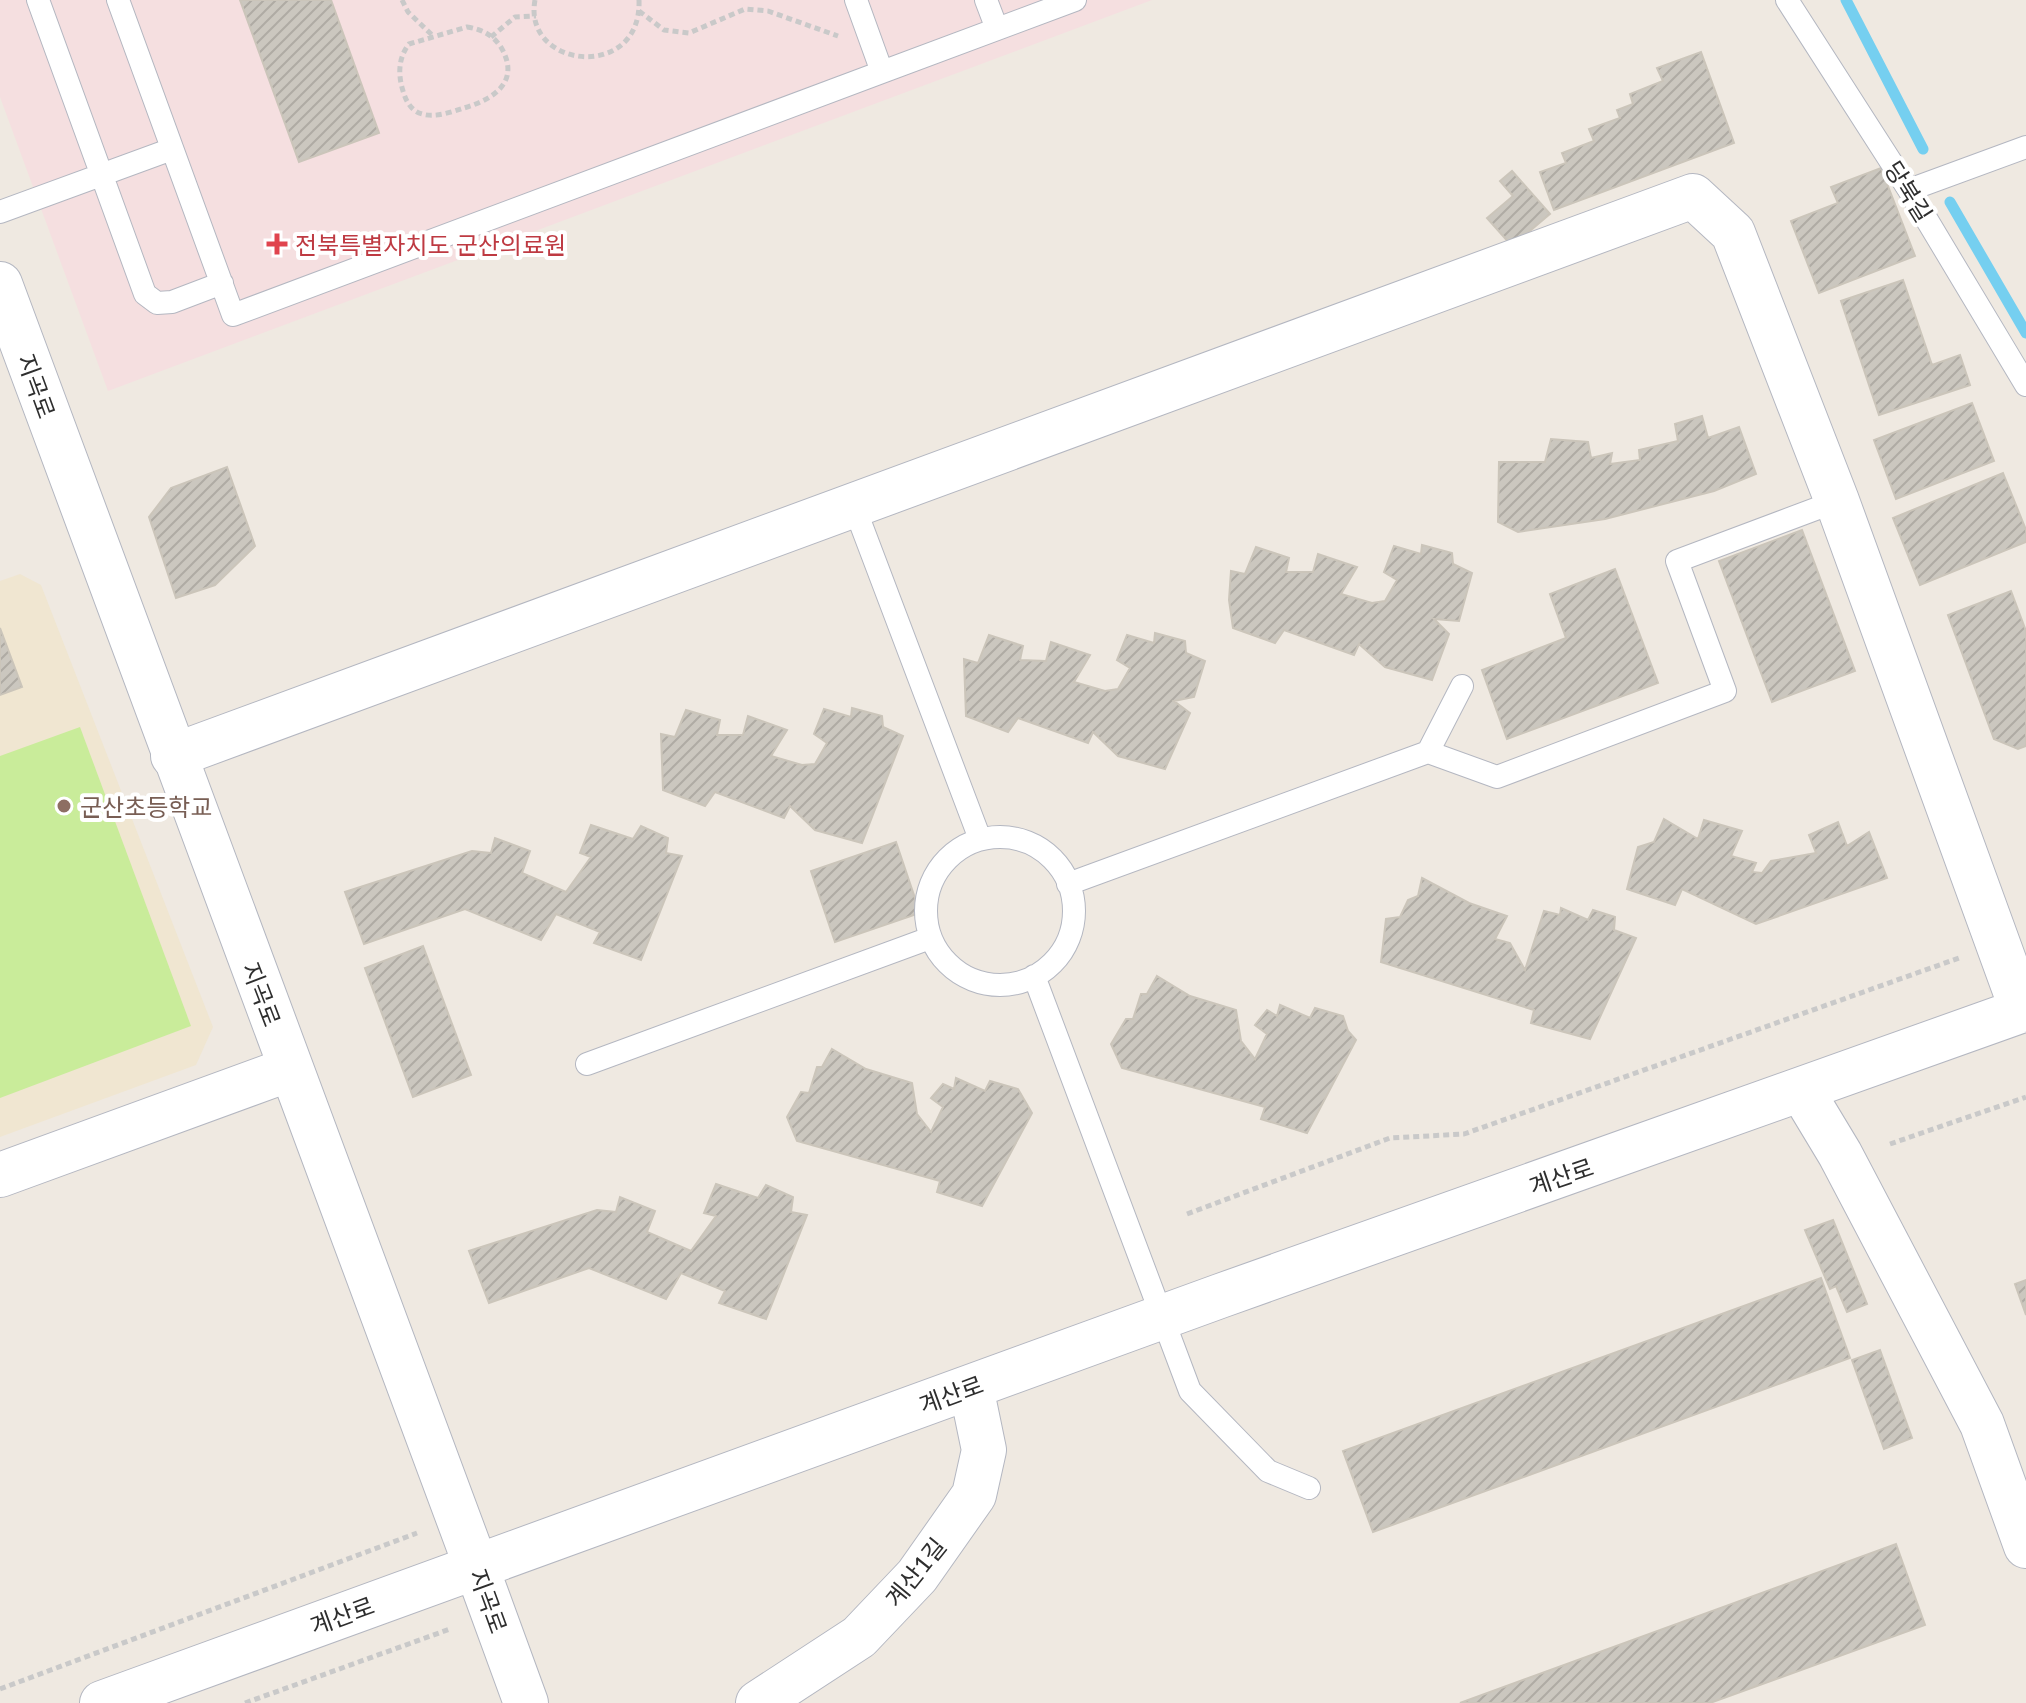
<svg xmlns="http://www.w3.org/2000/svg" width="2026" height="1703" viewBox="0 0 2026 1703" font-family="Lato,'Noto Sans KR',sans-serif">
<defs>
<pattern id="building-hatch" width="6" height="6" patternUnits="userSpaceOnUse" patternTransform="scale(2)"><rect width="6" height="6" fill="#cbc7bf"/><path d="M-1 1l2-2M0 6l6-6M5 7l2-2" fill="none" stroke="#afaba4"/></pattern>
</defs>
<rect width="100%" height="100%" fill="#efe9e1"/>
<path fill="#f0e6d1" d="M20,574l21,11 172,442 -17,38 -196,72v-556z"/>
<path fill="#f5dfe0" d="M0,0h1152l-1044,391 -108,-294z"/>
<path fill="#c9ec9a" d="M80,727l111,299 -191,72v-342z"/>
<g fill="none" stroke-linecap="round" stroke-linejoin="round">
<path stroke="#75cff0" stroke-width="11" d="M1846,0l77,149
M1950,202l76,131"/>
</g>
<path fill="url(#building-hatch)" stroke="#cbc5ba" stroke-width="2" d="M240,0h91l48,133 -80,29z
M1701,52l33,91 -180,67 -14,-38 26,-9 -4,-10 32,-12 -5,-12 31,-11 -3,-8 16,-6 -3,-10 33,-13 -6,-13z
M1881,168l34,88 -96,37 -28,-72 47,-18 -7,-16z
M1512,171l38,43 -38,32 -25,-28 26,-22 -13,-15z
M1903,280l29,85 28,-10 10,30 -91,30 -38,-114z
M1972,403l22,58 -98,38 -22,-59z
M1702,416l6,22 31,-11 17,47 -42,17 -109,28 -87,13 -20,-10 1,-60h46l6,-23 37,3 3,16 21,-5 -2,11 30,-4 -1,-10 39,-9 -3,-17z
M227,467l28,79 -40,39 -39,13 -27,-81 22,-29z
M2003,473l23,57v12l-106,43 -27,-67z
M1802,530l53,141 -83,31 -53,-141z
M1422,545l30,8 1,11 19,9 -13,48 -25,-2 15,15 -17,46 -47,-13 -26,-23 -5,11 -70,-25 -9,13 -42,-15 -4,-28 2,-29 14,3 11,-27 33,11 -3,14h27l5,-18 39,13 -16,27 31,9 13,-2 12,-21 -13,-8 10,-26 27,8z
M1615,569l43,114 -151,56 -25,-69 84,-32 -16,-44z
M2011,591l15,40v115l-8,3 -24,-10 -46,-124z
M0,628l22,59 -22,8z
M1155,633l30,8 1,12 19,8 -11,36 -20,4 16,12 -25,56 -47,-13 -25,-24 -5,11 -70,-25 -10,14 -42,-16 -2,-57 14,4 11,-28 34,11 -3,14 26,1 5,-19 39,13 -16,27 31,9 13,-2 12,-21 -13,-8 10,-25 27,8z
M852,708l30,8 1,11 20,9 -41,107 -47,-13 -25,-24 -6,12 -69,-26 -10,14 -42,-16 -2,-56 14,3 11,-27 34,10 -3,15h26l5,-19 39,14 -16,26 31,9 13,-1 12,-21 -13,-9 10,-25 27,8z
M1664,819l34,20 6,-19 38,11 -11,25 25,7 -4,9 10,1 9,-12 45,-8 -7,-18 29,-13 9,24 22,-14 18,46 -131,46 -74,-35 -7,16 -48,-16 11,-42 16,-5z
M591,825l42,14 8,-13 27,12 -2,15 16,3 -41,104 -47,-17 6,-11 -44,-18 -15,26 -76,-31 -101,35 -19,-52 127,-41 19,2 4,-15 35,13 -8,22 44,19 25,-35 -11,-4z
M896,842l24,71 -85,29 -24,-71z
M1422,878l47,25 38,13 -12,23 15,4 15,27 19,-59 16,4 1,-7 27,12 5,-10 22,7 -1,13 22,8 -46,101 -59,-16 3,-13 -153,-48 5,-43 14,-2 8,-17 10,-4z
M423,946l48,129 -58,22 -48,-129z
M1157,976l33,20 46,14 5,31 14,18 12,-25 -12,-9 12,-15 10,6 3,-11 30,13 5,-10 28,8 5,15 8,9 -49,93 -46,-14 4,-12 -143,-39 -11,-24 15,-25h7l8,-25h6z
M832,1049l34,20 46,14 5,31 14,18 12,-25 -12,-9 12,-14 11,5 2,-11 29,13 5,-10 28,8 14,24 -50,93 -45,-14 3,-11 -143,-40 -10,-24 14,-25 8,1 8,-26h5z
M716,1184l42,14 8,-13 27,12 -2,15 16,3 -41,104 -47,-16 6,-12 -44,-18 -15,26 -77,-31 -100,35 -20,-52 128,-41 19,2 4,-15 35,14 -8,21 44,19 25,-35 -12,-3z
M1833,1220l34,84 -20,8 -11,-26 -6,3 -25,-59z
M1821,1278l29,80 -477,174 -30,-81z
M2026,1280v35l-11,-31z
M1880,1350l32,88 -28,11 -32,-89z
M1896,1544l29,81 -215,78h-250z"/>
<g fill="none" stroke-linecap="round" stroke-linejoin="round">
<g stroke="#b4b7c1" stroke-width="24">
<path id="lane" d="M38,0l107,294 12,9 15,-1 50,-19
M118,0l115,315 649,-243 -26,-72
M986,0l11,29
M1787,0l122,190 117,195
M882,72l193,-72
M1909,190l117,-43
M0,212l172,-63
M854,506l126,333
M1428,752l34,-66
M926 911a74 74 0 1 1 148 0a74 74 0 1 1-148 0Z
M1068,884l360,-132 69,25 228,-86 -48,-130 160,-60
M1034,976l156,415 78,80 41,17
M587,1064l343,-126"/>
</g>
<g stroke="#b4b7c1" stroke-width="46">
<path id="street" d="M173,756l1520,-560 40,37 104,268 185,509
M1802,1091l38,63 142,270 44,122
M0,1175l290,-106
M476,1566l50,137
M102,1703l1118,-407 806,-287
M758,1703l101,-66 58,-61 57,-81 10,-45 -13,-63"/>
</g>
<g stroke="#b4b7c1" stroke-width="46">
<path id="secondary" d="M0,284l476,1282"/>
</g>
<path stroke="#c9c9c9" stroke-width="5" stroke-dasharray="6 4" stroke-linecap="butt" d="M402,0l6,12 25,24
M535,0c-13,69 107,82 104,0
M639,11l25,19 25,3 56,-24 23,2 70,25
M467,27c14,2 27,8 35,22 18,33 -8,50 -38,59 -13,4 -29,10 -42,6 -11,-3 -16,-13 -19,-23 -5,-16 -5,-33 6,-47z
M491,37l24,-20 21,-1
M1890,1144l136,-47
M1187,1214l203,-76 74,-4 495,-176
M0,1689l417,-156
M245,1703l205,-74"/>
<use href="#lane" stroke="#fff" stroke-width="22"/>
<use href="#street" stroke="#fff" stroke-width="44"/>
<use href="#secondary" stroke="#fff" stroke-width="44"/>
</g>
<path fill="#e0444e" stroke="#fff" stroke-width="3" d="M273 232h8v8h8v8h-8v8h-8v-8h-8v-8h8z"/>
<circle fill="#8d6e63" stroke="#fff" stroke-width="3" cx="64" cy="806" r="8"/>
<g text-anchor="middle" dominant-baseline="central" stroke-width="8" stroke-linejoin="round" paint-order="stroke">
<g font-size="24" fill="#2e2e2e" stroke="#fff">
<text transform="translate(1909 191) rotate(58)">당북길</text>
<text transform="translate(37 386) rotate(70)">지곡로</text>
<text transform="translate(262 994) rotate(69)">지곡로</text>
<text transform="translate(1561 1176) rotate(-19)">계산로</text>
<text transform="translate(951 1394) rotate(-20)">계산로</text>
<text transform="translate(915 1572) rotate(-51)">계산1길</text>
<text transform="translate(489 1601) rotate(70)">지곡로</text>
<text transform="translate(342 1615) rotate(-20)">계산로</text>
</g>
<g font-size="24" fill="#be3a42" stroke="#fff" text-anchor="start">
<text x="295" y="244">전북특별자치도 군산의료원</text>
</g>
<g font-size="24" fill="#785e54" stroke="#fff" text-anchor="start">
<text x="80" y="806">군산초등학교</text>
</g>
</g>
</svg>
